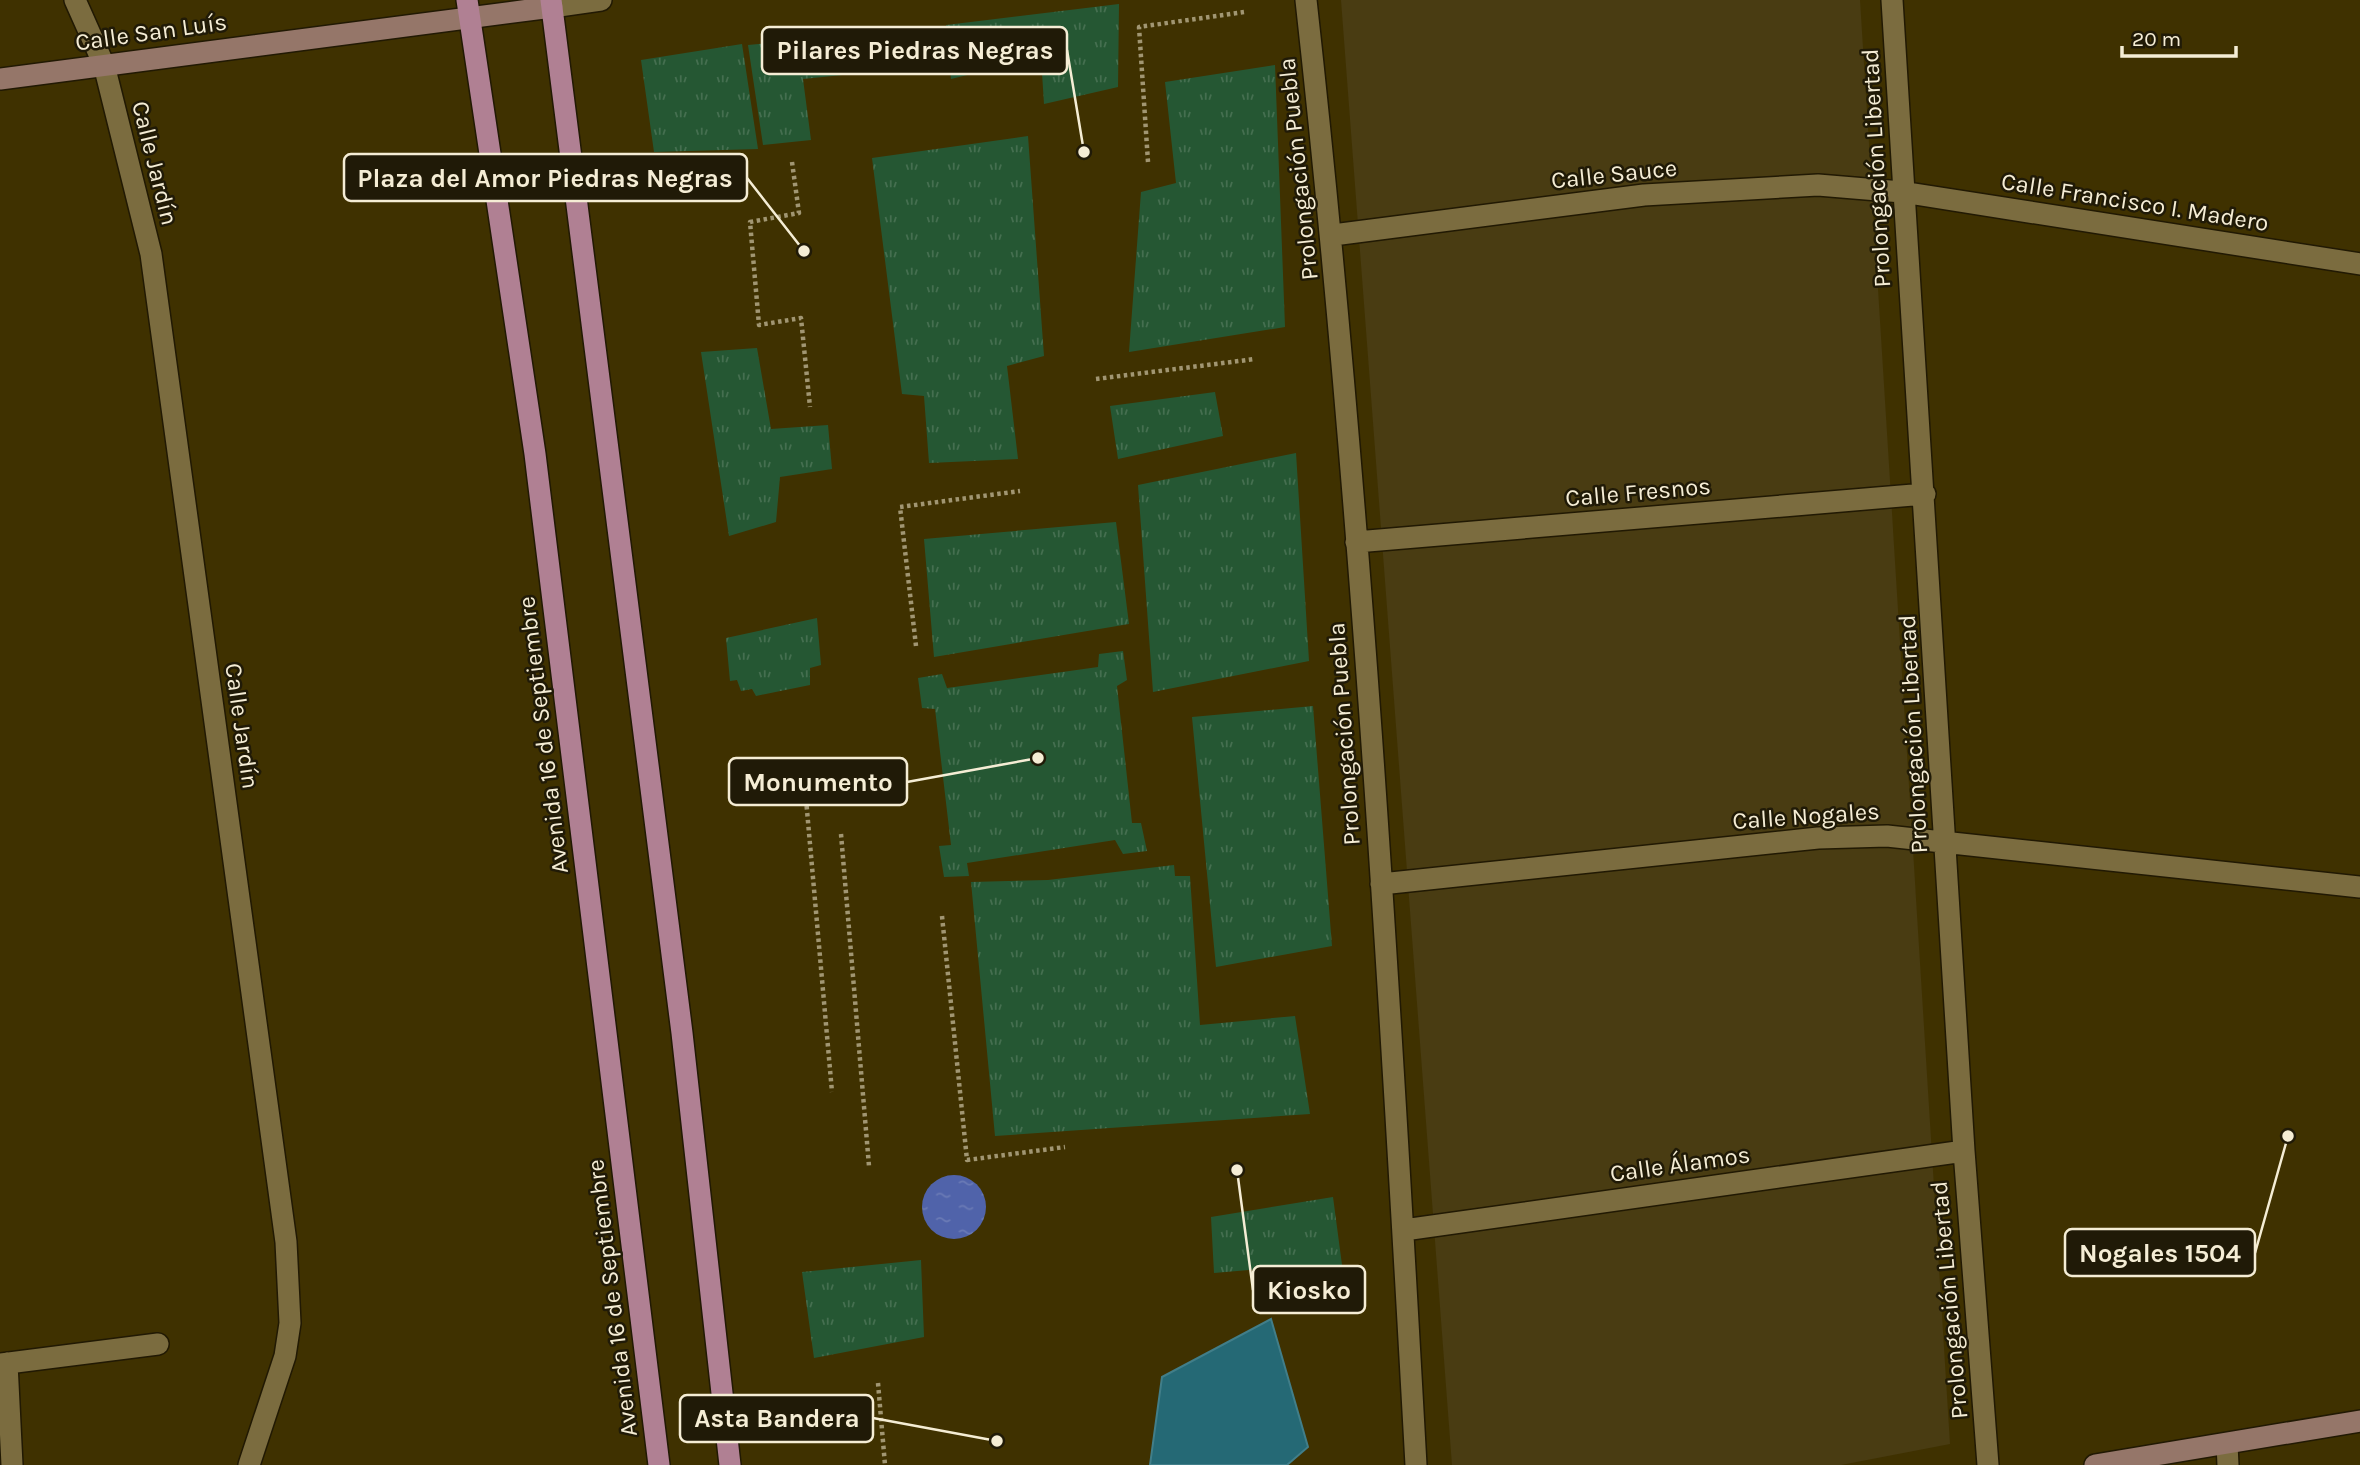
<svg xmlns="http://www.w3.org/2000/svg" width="2360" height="1465" viewBox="0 0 2360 1465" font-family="Karla,sans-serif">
<defs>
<pattern id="grass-tufts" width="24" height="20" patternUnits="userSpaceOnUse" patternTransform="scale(1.75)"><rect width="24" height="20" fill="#255733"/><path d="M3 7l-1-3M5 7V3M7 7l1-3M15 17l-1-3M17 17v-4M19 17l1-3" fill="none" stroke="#456f50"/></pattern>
<pattern id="water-ripples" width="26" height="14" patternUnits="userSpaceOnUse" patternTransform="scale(1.75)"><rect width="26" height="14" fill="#5063aa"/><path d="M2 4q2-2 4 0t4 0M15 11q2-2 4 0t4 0" fill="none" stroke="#6a7ab5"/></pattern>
</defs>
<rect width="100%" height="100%" fill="#3f3100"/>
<path fill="#493c12" d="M1341,0h519l90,1444 -109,21h-389z"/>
<path fill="url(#grass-tufts)" d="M1119,4l-1,83 -74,17 -3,-47 -90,22 -5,-54z
M917,28l4,39 -118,12 8,61 -48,5 -15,-100z
M742,44l16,105 -104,3 -13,-92z
M1275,65l10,262 -156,25 12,-160 35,-9 -11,-101z
M1028,136l16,220 -37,10 11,93 -89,4 -5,-67 -22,-2 -30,-236z
M757,348l14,81 57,-4 4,44 -52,8 -4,45 -47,14 -28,-184z
M1215,392l8,44 -105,23 -8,-53z
M1296,453l13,208 -156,31 -15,-207z
M1116,522l13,102 -195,33 -10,-118z
M817,618l4,47 -11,3v17l-54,11 -4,-7 -11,2 -4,-11 -7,1 -4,-43z
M1123,651l4,29 -10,6 15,137h9l6,28 -24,3 -8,-14 -148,23 2,13 -25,1 -5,-31 12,-1 -16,-136 -13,-1 -4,-30 24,-4 5,14 151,-21 1,-13z
M1313,706l19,240 -116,21 -24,-250z
M1174,865l1,11h15l10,149 95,-9 15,98 -315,22 -24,-254 77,-2z
M1333,1197l13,98 -44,7 -5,-14 -23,2 -2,-22 -58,5 -3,-56z
M921,1260l3,77 -110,21 -12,-86z"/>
<path fill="url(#water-ripples)" d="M922 1207a32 32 0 1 1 64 0a32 32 0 1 1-64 0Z"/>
<path fill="#256975" stroke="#417e89" stroke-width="2" d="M1271,1319l37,128 -21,18h-137l12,-88z"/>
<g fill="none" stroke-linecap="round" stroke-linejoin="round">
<g stroke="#211903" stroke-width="24">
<path id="street" d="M75,0l29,65 47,189 135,988 4,81 -5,33 -36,109
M1306,0c54,487 83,976 110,1465
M1892,0l72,1151 24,314
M552,7l49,-7
M1333,235l311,-40 174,-10 84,7 458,72
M1356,542l569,-48
M1381,884l437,-46 69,-2 473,51
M1404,1230l560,-79
M7,1363l5,102
M0,1364l158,-20
M2227,1444l1,21"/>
</g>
<g stroke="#211903" stroke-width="24">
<path id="secondary" d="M0,79l552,-72
M2095,1465l265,-44"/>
</g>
<g stroke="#211903" stroke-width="24">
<path id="primary" d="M467,0l68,454 124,1011
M551,0l131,1033 48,432"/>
</g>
<path stroke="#a19672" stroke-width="4.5" stroke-dasharray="3.5 3.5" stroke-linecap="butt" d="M792,162l7,51 -49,9 9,103 42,-7 9,89
M1148,162l-9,-135 105,-15
M1096,379l159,-20
M916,646l-16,-139 120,-16
M806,799l26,293
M841,834l28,332
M942,916l25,244 98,-13
M878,1383l7,82"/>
<use href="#street" stroke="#7b6c3f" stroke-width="21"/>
<use href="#secondary" stroke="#957669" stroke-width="21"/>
<use href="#primary" stroke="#b08093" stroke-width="21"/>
</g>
<g text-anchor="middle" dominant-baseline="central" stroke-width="5" stroke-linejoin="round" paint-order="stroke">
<g font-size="24" fill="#f5edd5" stroke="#201a07">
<text transform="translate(151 32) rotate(-8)">Calle San Luís</text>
<text transform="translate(155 163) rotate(76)">Calle Jardín</text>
<text transform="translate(1876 168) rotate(-93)">Prolongación Libertad</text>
<text transform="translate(1298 169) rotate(-96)">Prolongación Puebla</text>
<text transform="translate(1614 174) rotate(-6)">Calle Sauce</text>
<text transform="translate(2135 202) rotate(9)">Calle Francisco I. Madero</text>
<text transform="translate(1638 492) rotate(-5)">Calle Fresnos</text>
<text transform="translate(242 726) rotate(82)">Calle Jardín</text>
<text transform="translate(1344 734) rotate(-94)">Prolongación Puebla</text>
<text transform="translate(1913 734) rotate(-93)">Prolongación Libertad</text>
<text transform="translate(543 735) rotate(-97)">Avenida 16 de Septiembre</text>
<text transform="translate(1806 816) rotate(-4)">Calle Nogales</text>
<text transform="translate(1680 1164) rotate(-8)">Calle Álamos</text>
<text transform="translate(612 1298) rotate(-97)">Avenida 16 de Septiembre</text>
<text transform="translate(1949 1300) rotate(-95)">Prolongación Libertad</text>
</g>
</g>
<path fill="none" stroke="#f5edd5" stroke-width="2.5" d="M1084 152L1067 50M804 251L747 178M1038 758L907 782M2288 1136L2255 1253M1237 1170L1253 1290M997 1441L873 1418"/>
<g fill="#f5edd5" stroke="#201a07" stroke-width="2.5">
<circle cx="1084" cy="152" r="7"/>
<circle cx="804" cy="251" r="7"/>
<circle cx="1038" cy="758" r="7"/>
<circle cx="2288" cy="1136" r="7"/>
<circle cx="1237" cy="1170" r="7"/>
<circle cx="997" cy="1441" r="7"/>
</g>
<g fill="#201a07" stroke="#f5edd5" stroke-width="2.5">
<rect x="762" y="27" width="305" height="47" rx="7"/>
<rect x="344" y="154" width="403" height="47" rx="7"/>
<rect x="729" y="758" width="178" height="47" rx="7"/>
<rect x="2065" y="1229" width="190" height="47" rx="7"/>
<rect x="1253" y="1266" width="112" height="47" rx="7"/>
<rect x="680" y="1395" width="193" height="47" rx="7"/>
</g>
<g font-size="26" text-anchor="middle" font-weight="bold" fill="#f5edd5">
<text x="915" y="59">Pilares Piedras Negras</text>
<text x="545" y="187">Plaza del Amor Piedras Negras</text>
<text x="818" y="791">Monumento</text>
<text x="2160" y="1262">Nogales 1504</text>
<text x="1309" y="1299">Kiosko</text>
<text x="777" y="1427">Asta Bandera</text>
</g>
<path d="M2122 46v10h114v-10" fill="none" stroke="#f5edd5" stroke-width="3.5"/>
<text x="2132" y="46" font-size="21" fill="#f5edd5" stroke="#201a07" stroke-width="5" paint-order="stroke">20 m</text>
</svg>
